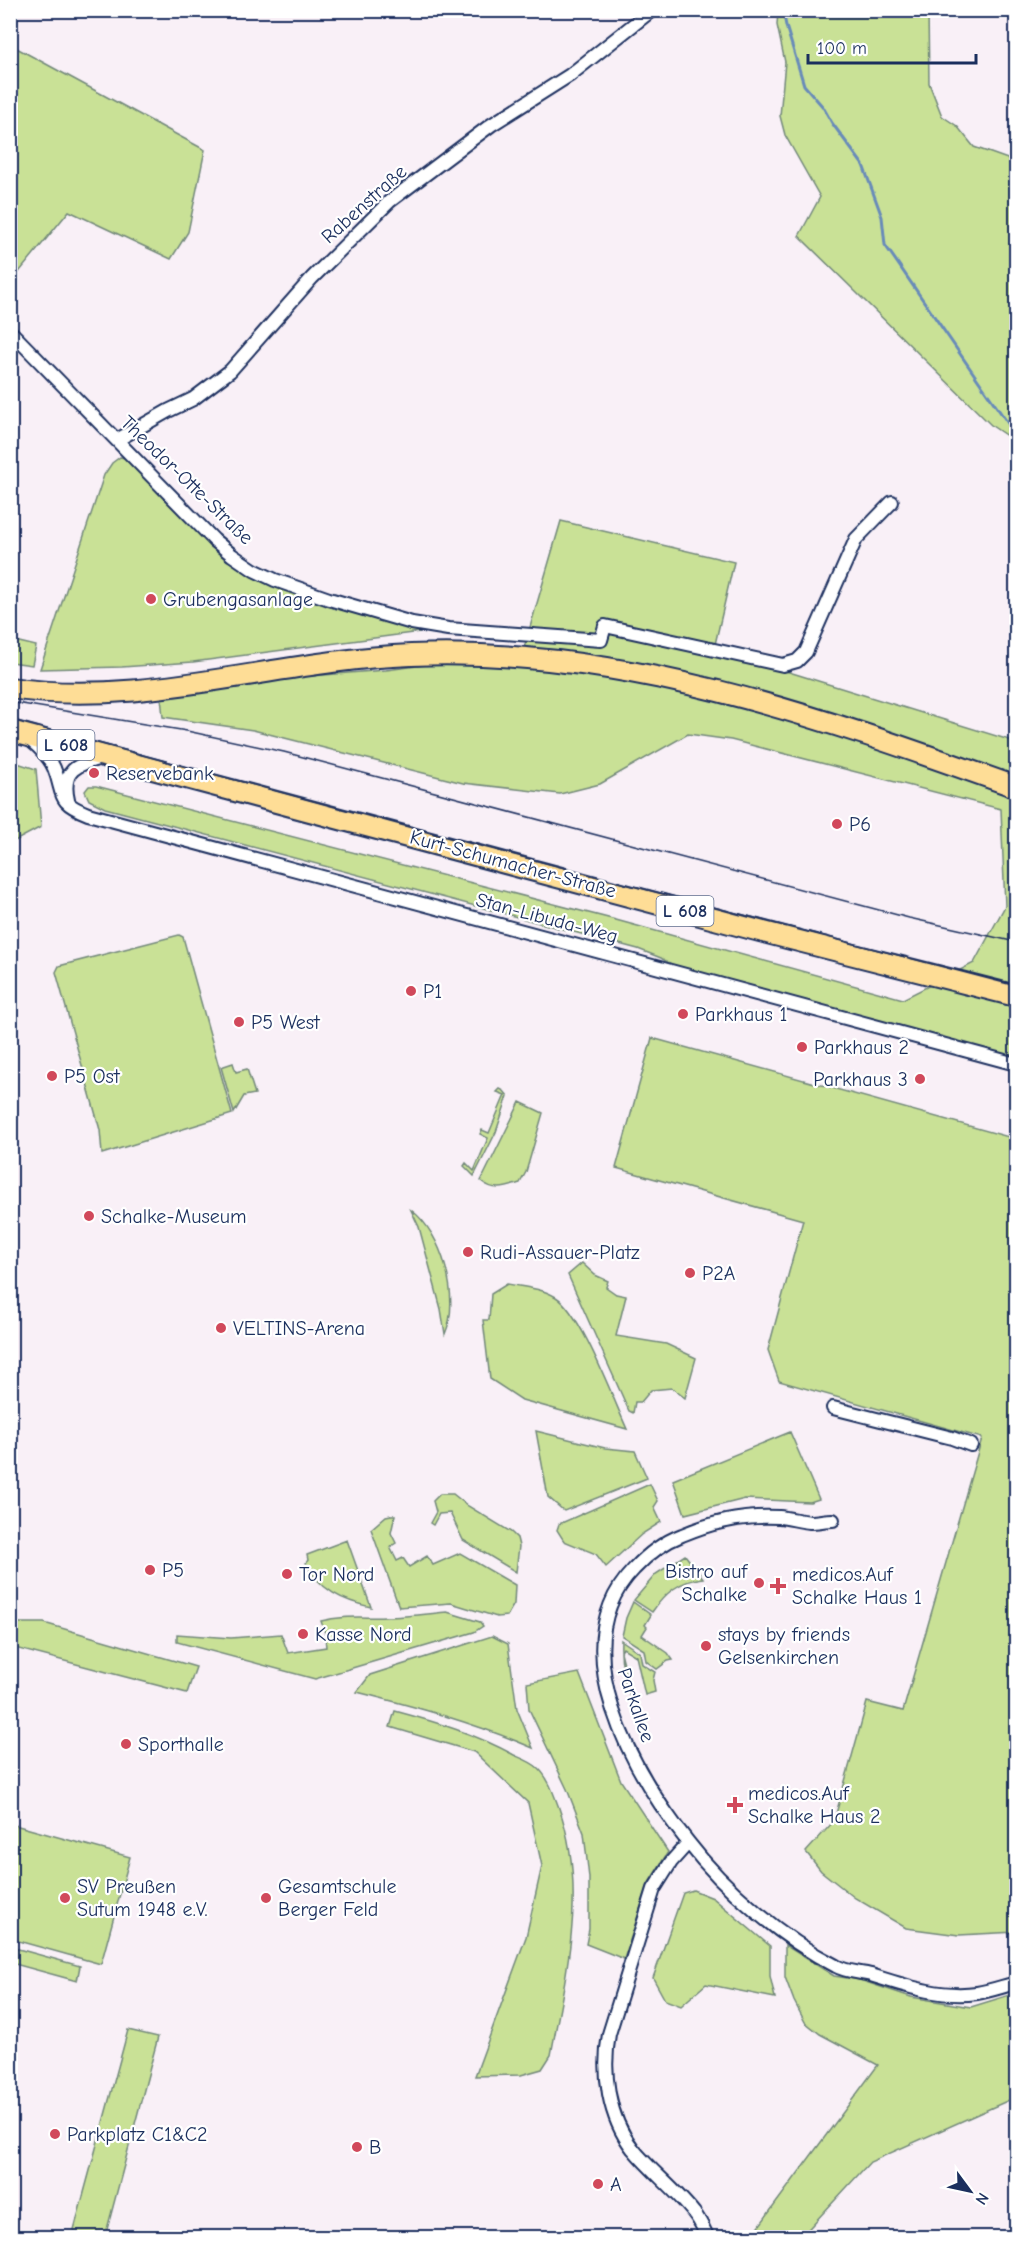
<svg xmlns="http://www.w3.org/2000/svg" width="1027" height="2248" viewBox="0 0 1027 2248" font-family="'Comic Neue',sans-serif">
<rect width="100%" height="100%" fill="#f9f0f7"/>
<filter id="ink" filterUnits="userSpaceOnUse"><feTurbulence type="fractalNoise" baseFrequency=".0167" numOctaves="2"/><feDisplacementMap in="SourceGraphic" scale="12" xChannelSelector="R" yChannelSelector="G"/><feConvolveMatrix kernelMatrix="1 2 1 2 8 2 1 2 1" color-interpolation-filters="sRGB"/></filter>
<g filter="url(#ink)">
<path fill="#c9e196" stroke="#72887a" stroke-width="1.5" d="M778,11h150l1,72 13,33 15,10 17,21 42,15v280l-24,-16 -193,-190 21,-39 -35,-62 -5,-19 5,-54 -8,-37z
M11,45l194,105 -17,82 -17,27 -102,-48 -58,71z
M120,457l9,2 83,84 116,59 92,30 -227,30 -71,5 -82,2 64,-194 8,-12z
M561,521l173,41 -21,91 76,19 227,70v321l-331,-90 -24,-15 -23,-9 -533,-141 -16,-8 -4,-9 4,-5h7l520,134 287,79 71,-36 31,-57 -4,-97 -270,-69 -43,-6 -88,50 -40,10 -97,-11 -210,-53 -90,-13 -2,-20 125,-19 100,-8 70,-9 63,4z
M11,640l25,6 -4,19 -21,-3z
M11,761l25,8 5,58 -30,16z
M179,935l4,2 49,177 -130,40 -2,-24 -44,-158 3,-6z
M652,1038l364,101v793l-57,3 -53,-7 -51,-30 -34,-27 -15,-19 28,-31 33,-119 36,9 79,-273 -203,-57 -11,-31 35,-130 -187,-52z
M233,1063l3,9 11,-3 8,25 -11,2 -10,17 -13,-46z
M500,1089l4,2 4,5 -12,36 -22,44 -10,-10 2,-3 8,8 14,-33 -8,-4 2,-4 7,3 16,-38 -8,-3z
M520,1102l23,11 -17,59 -6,11c-15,5 -26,9 -39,-2z
M411,1210c31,22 50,89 34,124l-4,-25 -22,-82z
M582,1263l13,12 13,6 -2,6 10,7 10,2 -10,40 50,8 30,14 -11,40 -13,-10 -21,2 -10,12h-6l-2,11 -4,-2 -61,-136z
M507,1284c17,3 35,4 49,13 25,15 57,102 71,132l-105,-29 -32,-21 -7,-59h6l2,-26z
M536,1431l69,17 30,3 12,27 -83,33 -16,-14z
M790,1432l29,67 -9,3 -65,-3 -60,15 -12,-34z
M650,1484l8,17 -4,6 7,15 -19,12 -36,33 -10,-13 -32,-13 -7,-11 2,-6z
M440,1494h13l15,12 43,26 6,6 2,8 -3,26 -53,-32 -13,-27 -11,1 -6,11 -3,-2 6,-11 -3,-11z
M391,1515h4l-4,18 5,10 -6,4 7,14 6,-3 6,9 18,-11 6,9 27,-12 55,32 -1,19 -7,12 -10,1 -46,-14 -52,4 -28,-78 15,-13z
M347,1540l24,67c-28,-6 -52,-17 -65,-44l2,-3 -1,-5z
M685,1555l18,23c-24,3 -38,15 -51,34l-18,-12 22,-26z
M633,1602l18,13 -6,10 2,2 -5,8 26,18 5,7 -5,1 -11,8 -11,-8 -2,-11 -22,-14 4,-18z
M447,1612l33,10 3,4 -9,6 -159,47 -138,-37v-8l54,4 50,-4 7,19 38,-6 -1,-10 1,-1 -5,-15c23,-6 43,-3 65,-4 20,0 41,-3 61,-5z
M10,1623h34l152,44 -9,26 -176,-46z
M492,1636l16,8 9,65 16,39c-58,-25 -116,-41 -176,-56l13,-17z
M621,1640l19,13 2,11 13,8 -2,8 2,12 -10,3 -9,-39 -13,-8 -2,4 13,52c-10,-17 -14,-43 -13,-64z
M579,1673l42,108 47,71 -20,32 -24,75 -38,-15 3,-15v-51l-5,-45 -17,-44 -38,-80 -2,-26z
M395,1711c41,11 81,23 119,44 7,3 18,7 24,13 11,10 16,27 21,40 29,81 7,165 -8,247l-9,14 -21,6 -46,1 51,-139 16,-71 -14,-63 -54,-51 -84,-25z
M11,1824l119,33 -29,107 -90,-25z
M693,1890l20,8 57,48v30l5,22 -69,-14 -25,22 -16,-6 -12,-22 30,-85z
M785,1945l49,31 26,4 51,17 60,10 45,-14v104l-146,65 -69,75h-50l127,-172 -58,-31 -15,-12 -11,-21 -9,-24z
M11,1947l69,19 -3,15 -66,-18z
M128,2030l30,7 -53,200h-33z"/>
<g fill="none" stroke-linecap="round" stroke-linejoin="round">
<path stroke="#688bb9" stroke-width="3" d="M783,10l3,16 18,59 19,22 9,16 31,42 19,52 3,28 131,190"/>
<g stroke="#1b2f5e" stroke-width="16">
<path id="street" d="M10,331l204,209 18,15 22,15 21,10 54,19 83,24 36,6 153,11 4,-14 178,39 14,-4 9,-9 50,-113 36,-37
M117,440l51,-29 25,-12 37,-28 82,-93 78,-77 101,-76 79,-50 82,-65
M29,739c10,8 20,17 25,29 11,27 1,33 34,46l928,250
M68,800c-7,-30 9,-36 34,-42
M833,1408l119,30 19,7
M833,1520c-8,0 -15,2 -23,2 -10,-1 -21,-4 -31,-5 -33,-2 -67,5 -97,18 -18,7 -35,20 -48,34 -75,77 0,205 54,273 36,47 95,97 148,124 10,6 24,6 35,9 35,11 69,23 106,18 13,-2 27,-7 39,-10
M688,1843l-17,19 -17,27 -45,145c-7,38 -1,83 24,115 19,23 43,41 61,64 6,7 10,17 14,25"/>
</g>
<g stroke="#1b2f5e" stroke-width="24">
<path id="primary" d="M10,688c135,20 267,-28 401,-33 212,-9 409,62 605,132
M10,731l761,203 245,62"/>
</g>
<use href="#street" stroke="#fff" stroke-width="12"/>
<use href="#primary" stroke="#fedd96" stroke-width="20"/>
<path stroke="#1b2f5e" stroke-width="1.5" d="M10,702l177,29 97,21 625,166 107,24
M10,719l428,116 578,151"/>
</g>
</g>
<g fill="#d1495b" stroke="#fff" stroke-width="2">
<circle cx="151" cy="599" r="6"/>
<circle cx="94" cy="773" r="6"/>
<circle cx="837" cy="824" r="6"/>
<circle cx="411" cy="991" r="6"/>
<circle cx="683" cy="1014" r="6"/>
<circle cx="239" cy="1022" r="6"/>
<circle cx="802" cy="1047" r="6"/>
<circle cx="52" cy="1076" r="6"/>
<circle cx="920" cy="1079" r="6"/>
<circle cx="89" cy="1216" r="6"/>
<circle cx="468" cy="1252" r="6"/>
<circle cx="690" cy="1273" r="6"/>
<circle cx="221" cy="1328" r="6"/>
<circle cx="150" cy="1570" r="6"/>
<circle cx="287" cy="1574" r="6"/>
<circle cx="759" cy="1583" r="6"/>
<path d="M775 1577h6v6h6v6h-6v6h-6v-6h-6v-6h6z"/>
<circle cx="303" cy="1634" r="6"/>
<circle cx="706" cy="1646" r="6"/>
<circle cx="126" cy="1744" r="6"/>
<path d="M732 1796h6v6h6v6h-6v6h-6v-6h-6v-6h6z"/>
<circle cx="65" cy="1898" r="6"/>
<circle cx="266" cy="1898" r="6"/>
<circle cx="55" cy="2134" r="6"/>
<circle cx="357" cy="2147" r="6"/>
<circle cx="598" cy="2184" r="6"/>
</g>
<g text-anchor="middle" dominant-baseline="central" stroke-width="4.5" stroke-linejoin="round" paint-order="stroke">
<g fill="#fff" stroke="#5f6d8e" stroke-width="1.5">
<rect x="37.5" y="730" width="57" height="30" rx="4.5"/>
<rect x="656.5" y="896" width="57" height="30" rx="4.5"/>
</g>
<g font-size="18" font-weight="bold" fill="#1b2f5e">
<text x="66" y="745">L 608</text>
<text x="685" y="911">L 608</text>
</g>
<g font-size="20" fill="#1b2f5e" stroke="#fff">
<text transform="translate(364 204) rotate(-42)">Rabenstraße</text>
<text transform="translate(187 480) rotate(44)">Theodor-Otte-Straße</text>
<text transform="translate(513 864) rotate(15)">Kurt-Schumacher-Straße</text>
<text transform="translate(547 918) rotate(15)">Stan-Libuda-Weg</text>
<text transform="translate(636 1705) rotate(71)">Parkallee</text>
</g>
<g font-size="20" fill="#1b2f5e" stroke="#fff" text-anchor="start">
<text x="163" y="599">Grubengasanlage</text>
<text x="106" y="773">Reservebank</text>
<text x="849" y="824">P6</text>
<text x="423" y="991">P1</text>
<text x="695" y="1014">Parkhaus 1</text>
<text x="251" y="1022">P5 West</text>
<text x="814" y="1047">Parkhaus 2</text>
<text x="64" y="1076">P5 Ost</text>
<text x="908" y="1079" text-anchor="end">Parkhaus 3</text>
<text x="101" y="1216">Schalke-Museum</text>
<text x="480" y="1252">Rudi-Assauer-Platz</text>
<text x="702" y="1273">P2A</text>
<text x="233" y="1328">VELTINS-Arena</text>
<text x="162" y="1570">P5</text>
<text x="747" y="1571" text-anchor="end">Bistro auf<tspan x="747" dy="23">Schalke</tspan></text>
<text x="299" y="1574">Tor Nord</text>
<text x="792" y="1574">medicos.Auf<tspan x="792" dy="23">Schalke Haus 1</tspan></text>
<text x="315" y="1634">Kasse Nord</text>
<text x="718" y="1634">stays by friends<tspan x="718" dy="23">Gelsenkirchen</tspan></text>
<text x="138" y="1744">Sporthalle</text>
<text x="748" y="1793">medicos.Auf<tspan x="748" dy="23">Schalke Haus 2</tspan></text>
<text x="77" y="1886">SV Preußen<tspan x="77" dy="23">Sutum 1948 e.V.</tspan></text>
<text x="278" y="1886">Gesamtschule<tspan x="278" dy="23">Berger Feld</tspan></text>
<text x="67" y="2134">Parkplatz C1&amp;C2</text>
<text x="369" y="2147">B</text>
<text x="610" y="2184">A</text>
</g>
</g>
<rect width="1027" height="2248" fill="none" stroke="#fff" stroke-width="36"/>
<rect x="18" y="18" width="991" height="2212" fill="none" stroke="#1b2f5e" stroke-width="2" filter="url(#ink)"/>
<g transform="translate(970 2191) rotate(123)" stroke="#ffffff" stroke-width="4.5" paint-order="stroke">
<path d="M0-4.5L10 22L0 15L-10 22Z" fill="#1b2f5e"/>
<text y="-9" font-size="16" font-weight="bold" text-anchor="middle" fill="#1b2f5e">N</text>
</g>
<path d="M808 54v9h168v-9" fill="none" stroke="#1b2f5e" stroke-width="3"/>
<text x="817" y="54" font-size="18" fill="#1b2f5e" stroke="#ffffff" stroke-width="4.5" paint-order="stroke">100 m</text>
</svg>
